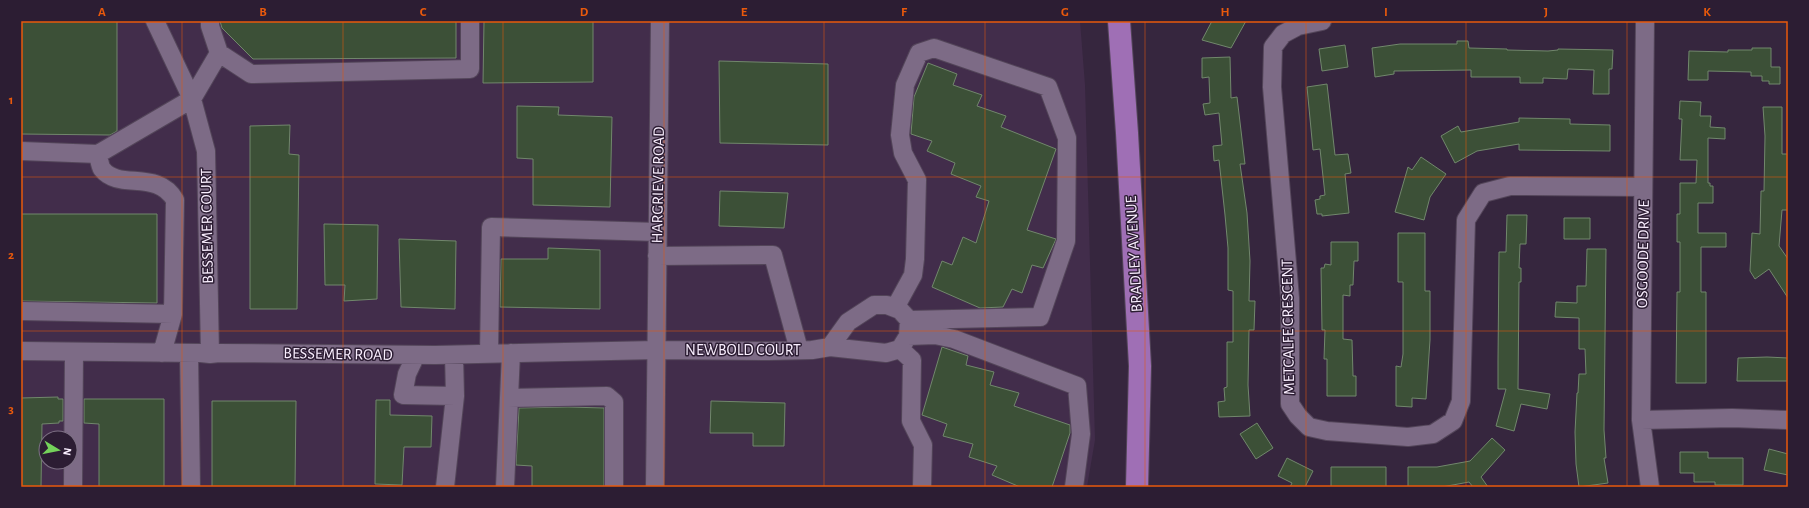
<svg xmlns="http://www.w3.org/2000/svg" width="1809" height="508" viewBox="0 0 1809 508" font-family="'Alegreya Sans',sans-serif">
<rect width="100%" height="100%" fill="#36263e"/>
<path fill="#422d4b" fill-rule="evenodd" d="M21,21h1059l5,64 10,355 -8,47h-1066zM46,438h24v24h-24z"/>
<path fill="#3c5037" stroke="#71876c" d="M21,21h96v110l-7,4 -89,-1z
M220,21h236v37l-203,1 -31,-31z
M484,21h109v61l-110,1z
M1212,21h34l-15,27 -29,-8z
M1457,41h11l1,7 38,1v1l41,1 10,-1v-1l55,1 -1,19h-3v25h-16l1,-24 -26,-1 -1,10 -24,-1v5h-23v-6h-49v-7l-77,1v3l-19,3 -3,-29 28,-4h57z
M1345,45l3,22 -26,4 -3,-22z
M1752,48h19v19h9v17h-11v-3h-7v-5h-11v-4l-43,-1v9h-20l1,-29 39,1v-2h24z
M1230,57l1,41 6,-1 8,67h-5l7,49 3,48 -1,40h6l-1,29h-5l-1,55 2,31 -31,1 -1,-15 7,-1 -1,-13 3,-1v-45h6v-51l-5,-1v-42l-3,-33 -6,-55 -5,1 -1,-15 9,-1 -3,-32 -14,2 -2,-11 7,-1 -1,-26 -7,1v-20z
M719,61l109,3v81l-108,-2z
M928,63l29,11 -4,11 29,10 -5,11 29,10 -5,11 55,22 -29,81 29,9 -13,29 -11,-3 -10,28 -10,-4 -9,18 -23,1 -48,-21 10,-26 10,4 11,-28 13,6 13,-42 -13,-4 5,-11 -30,-12 4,-11 -28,-12 5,-10 -21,-7 3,-37z
M1327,84l8,71 13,-1 3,19 -6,1 4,39 -27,3v-2h-5l-2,-14 5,-1v-3l5,-1 -5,-46 -7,1 -6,-63z
M1680,101l21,1 -1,14h11l-1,11 15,1v11l-17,-1v45h2v3h3v17h-15v30h28v14h-25v45h5v91h-30l1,-91h3v-50h-3v-28h3v-31h16l1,-23h-17l2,-41h-3z
M517,106l42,1 -1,8 54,2 -2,90 -77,-2v-46l-16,-1z
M1763,107h19v47h6v56h-6l-3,36 9,13v39l-19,-29 -14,10 -5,-8 2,-38 8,1 1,-43h3l1,-55z
M1519,118l51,1v5l40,1v26l-91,-1v-6l-42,7 -22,12 -14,-27 17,-10 3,6 58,-10z
M290,125l-1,29 10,1 -2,154h-47v-183z
M1421,157l25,17 -16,23 -6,23 -29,-8 13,-45 4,3z
M720,191l68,2 -4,35 -65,-2z
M21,214h136v89l-136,-2z
M1507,215h20l-1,29h-6l-1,24h2v14h-2l-1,107 32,5 -3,15 -26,-5 -7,27 -18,-5 10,-37h-8v-28l1,-109h7z
M1564,218h26v21h-26z
M324,224l54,1 -1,74 -33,2 1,-16h-20z
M1398,233h27v58h5v49l-4,59 -14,-1v9l-16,-1v-40l5,1 2,-13v-72h-5z
M399,239l57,2 -1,68 -54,-2z
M1331,242h27v19h-4l-1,24h-3v11l-7,-1v44l9,1 1,36h3v20h-29v-37h-3l1,-29h-3l-1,-62h3l1,-4 6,1z
M548,248l52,2v59l-100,-2 1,-48h47z
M1587,249h19l-2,181 2,28h-2l4,25 -29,4 -3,-23 -1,-32 2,-39h1l1,-19h7l-1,-25h-6v-31l-24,-1 1,-15 21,1v-17h9z
M942,347l26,9 -2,9 28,7 -4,13 29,8 -5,13 56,19v8l-18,54h-32l-28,-12 5,-9 -28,-9 4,-13 -30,-8 4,-12 -25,-9z
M1767,357l21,1v23h-51l1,-23z
M58,397v2h5v22h-4v2l-17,1 -1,63h-20v-89z
M84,399h80v88h-65v-63l-15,-1z
M376,400h14v15l42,1 -1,31h-27l-2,38 -27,-1z
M212,401h84l-1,86h-83z
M711,401l74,2 -1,43h-31v-13h-43z
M568,407l36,1v79h-72v-21l-16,-1 3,-57z
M1257,423l16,25 -17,11 -16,-25z
M1492,438l13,12 -24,27 7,10h-15l-4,-5 -27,5h-34v-20h29l33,-6z
M1769,449l19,5v21l-24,-5z
M1680,452h28v6h35v27h-28v-3h-21v-9h-14z
M1287,458l26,13 -8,16h-15l2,-4 -14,-7z
M1331,467h55v20h-55z"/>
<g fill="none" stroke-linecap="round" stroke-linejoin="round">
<g stroke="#534559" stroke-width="20">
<path id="minor" d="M155,21l37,78 14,52 4,203
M210,21v5l9,27 32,21 219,-5v-48
M1322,21l-24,5 -15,8 -10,13 -1,40 18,211v106l8,12 11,11 18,4 81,6 25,-3 20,-13 8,-20 5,-181 17,-27 27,-7 133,1
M1645,21l-4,399 9,67
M21,151l77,3 94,-55 27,-46
M98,154c1,5 2,12 4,15 17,22 55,0 73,31l-2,114 -11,39
M657,256l116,-1 26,95
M895,308l18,-33 2,-16 2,-79 -14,-27 -3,-18 5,-50 14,-32 15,-5 114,39 19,51 -1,103 -26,76 -131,3
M21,311l152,3
M908,336l27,-1 19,4 123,47 4,48 -7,53
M900,349l12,11 -1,61 12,24 -1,42
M21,351l180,2 9,1 9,-1 216,2 221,-5 112,1 44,-1 18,-3 56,6 14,-4 8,-13 1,-16 -9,-10 -13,-5h-13l-26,17 -18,25
M189,353l2,134
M489,354l2,-127 166,5
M416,355l-9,19 -4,21 52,1 -1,-41
M509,398l98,-2 7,6v85
M1641,420l91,-2 56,2
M73,487l1,-135
M445,487l10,-91
M505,487l6,-134
M655,487l5,-466"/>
</g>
<g stroke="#534559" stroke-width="24">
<path id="major" d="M1119,21l8,112 13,233 -3,121"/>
</g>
<use href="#minor" stroke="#7d6b86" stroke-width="18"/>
<use href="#major" stroke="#9f6fb5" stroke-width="22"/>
</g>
<path fill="none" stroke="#e8590c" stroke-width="1" stroke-opacity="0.55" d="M182,21v466M343,21v466M503,21v466M664,21v466M824,21v466M985,21v466M1145,21v466M1306,21v466M1466,21v466M1627,21v466M21,177h1767M21,331h1767"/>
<g text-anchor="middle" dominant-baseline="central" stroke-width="3" stroke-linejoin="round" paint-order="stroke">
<g font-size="16" fill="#faefff" stroke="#2c1d33">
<text transform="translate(658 185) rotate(-89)">HARGRIEVE ROAD</text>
<text transform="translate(207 226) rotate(-91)">BESSEMER COURT</text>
<text transform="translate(1134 254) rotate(-93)">BRADLEY AVENUE</text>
<text transform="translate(1643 254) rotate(-89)">OSGOODE DRIVE</text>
<text transform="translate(1288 327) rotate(-91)">METCALFE CRESCENT</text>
<text x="743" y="350">NEWBOLD COURT</text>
<text transform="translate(338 354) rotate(1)">BESSEMER ROAD</text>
</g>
</g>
<rect width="1809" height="508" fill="none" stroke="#2c1d33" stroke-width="44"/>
<g transform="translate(58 450) rotate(100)"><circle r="19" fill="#2c1d33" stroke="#7e7185"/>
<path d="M0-3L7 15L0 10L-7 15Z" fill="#75d25b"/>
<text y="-6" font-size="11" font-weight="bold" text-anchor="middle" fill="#faefff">N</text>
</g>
<rect x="22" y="22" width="1765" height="464" fill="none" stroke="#e8590c" stroke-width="1.5"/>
<g font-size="13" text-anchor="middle" font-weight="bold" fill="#e8590c">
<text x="102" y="16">A</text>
<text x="263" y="16">B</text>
<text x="423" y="16">C</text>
<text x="584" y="16">D</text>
<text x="744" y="16">E</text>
<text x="904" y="16">F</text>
<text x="1065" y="16">G</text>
<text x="1225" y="16">H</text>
<text x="1386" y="16">I</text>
<text x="1546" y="16">J</text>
<text x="1707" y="16">K</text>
<text x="11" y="104">1</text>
<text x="11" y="259">2</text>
<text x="11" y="413">3</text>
</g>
</svg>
